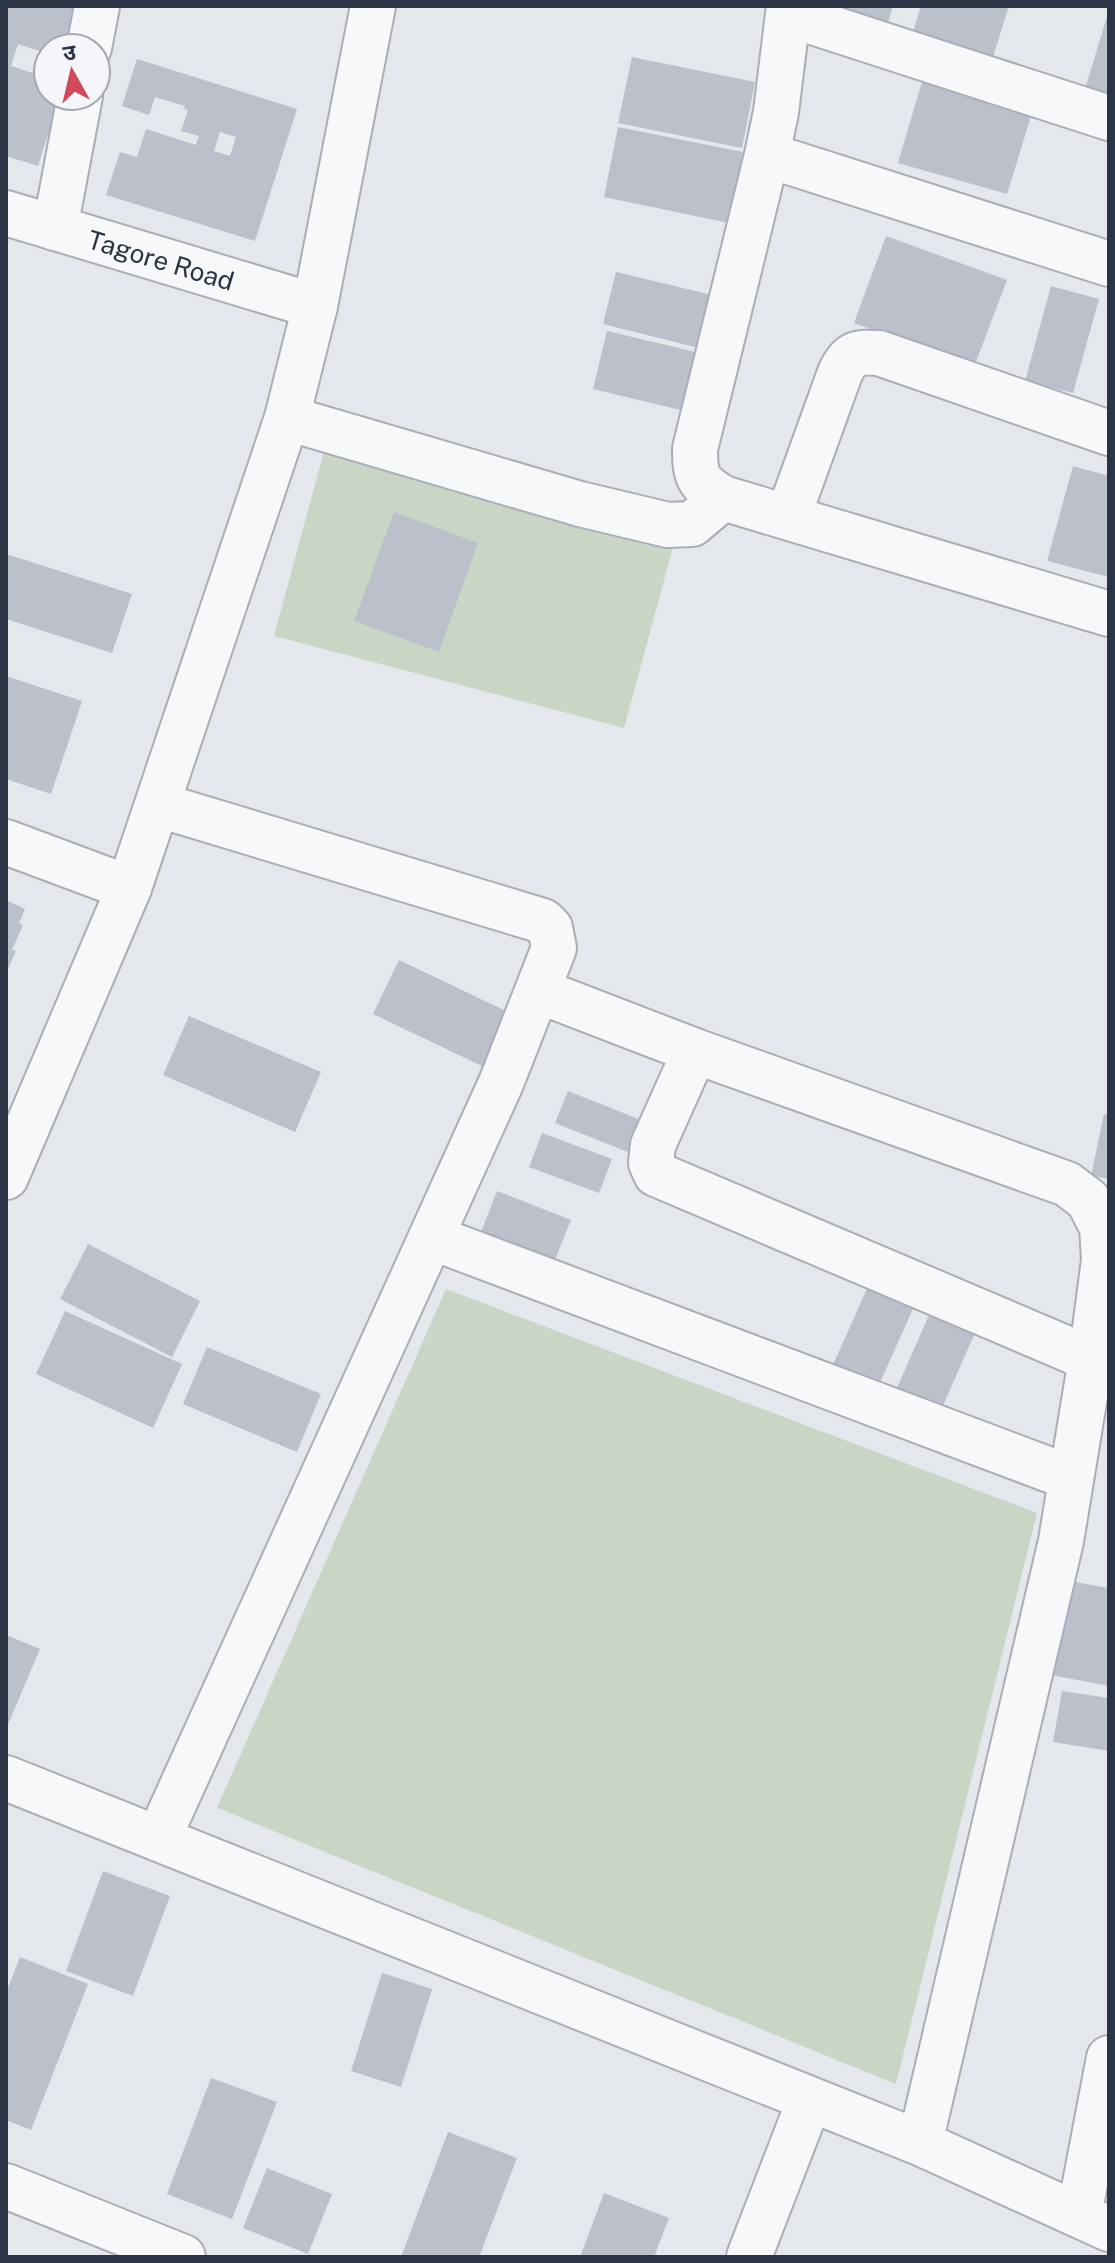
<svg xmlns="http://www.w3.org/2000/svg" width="1115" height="2263" viewBox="0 0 1115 2263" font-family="'Public Sans','Noto Sans Devanagari',sans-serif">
<rect width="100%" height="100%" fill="#e4e7ec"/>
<path fill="#c9d6c5" d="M326,444l350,92 -52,192 -350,-92z
M446,1289l591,224 -141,571 -679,-276z"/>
<path fill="#bbc0ca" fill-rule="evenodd" d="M6,6h70l-8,42h-20v6l-30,-10 -7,22 37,12v18h12l-22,70 -32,-10z
M825,6h68l-8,27z
M921,6h88l-19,60 -80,-25z
M1108,13h1v95l-27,-9z
M632,57l123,25 -13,66 -124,-25z
M137,59l160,50 -42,132 -149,-46 14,-43 17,5 9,-28 50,16 3,-9 -18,-5 7,-21 -4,-1 1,-3 -30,-9 -6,18 -27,-9zM220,132l16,5 -6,19 -16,-5z
M927,65l110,32 -30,97 -109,-31z
M618,127l125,25 -14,71 -125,-26z
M886,236l121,44 -33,87 -120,-44z
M616,272l96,23 -13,53 -96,-24z
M1051,286l48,13 -26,94 -48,-12z
M607,331l97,23 -15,58 -96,-23z
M1073,466l36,10v101l-62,-16z
M394,512l84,31 -39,109 -85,-31z
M6,554l126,40 -20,59 -106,-34z
M6,676l76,25 -31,93 -45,-15z
M6,900l19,9 -6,14 4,2 -11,25 4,1 -10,22z
M399,960l111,53 -26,54 -111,-53z
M189,1016l132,56 -26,60 -132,-57z
M568,1091l83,33 -13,32 -83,-33z
M1104,1114l5,1v64l-18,-3z
M542,1133l70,26 -13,34 -70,-26z
M497,1191l74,29 -17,42 -73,-30z
M88,1244l112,57 -28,56 -112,-58z
M874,1273l46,20 -46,103 -46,-20z
M933,1306l45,20 -44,100 -45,-20z
M65,1311l117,53 -29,64 -117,-54z
M207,1347l114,47 -24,58 -114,-48z
M1069,1581l40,7v98l-58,-11z
M6,1635l34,14 -34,80z
M1062,1691l47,7v53l-56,-9z
M103,1871l67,25 -37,100 -67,-25z
M20,1957l68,27 -57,146 -25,-10v-127z
M382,1973l50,16 -31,98 -50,-16z
M211,2078l66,24 -45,117 -65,-25z
M448,2132l69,26 -38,99h-78z
M267,2168l65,26 -24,60 -65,-26z
M604,2193l65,25 -15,39h-74z"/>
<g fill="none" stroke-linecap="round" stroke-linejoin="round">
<g stroke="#a9aeb7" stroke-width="48">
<path id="minor" d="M789,6l-13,106 -9,43 -72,294c0,29 3,34 28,49l386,116
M788,14l321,104
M89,48l8,-42
M767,155l342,109
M55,228l25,-132
M287,418l293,86 88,21 24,-1 31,-26
M788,517l52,-144c10,-21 17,-21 39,-20l230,80
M6,842l123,46
M539,991l156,60 372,133 21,16 14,27 2,33 -13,99 -30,182 -141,602
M695,1051l-42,94 -2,18 5,11 435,185
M431,1237l640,241
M6,1778l914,365 189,86
M158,1839l343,-756 53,-135 -4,-20 -7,-7 -384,-116
M6,2186l177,71
M1079,2215l30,-157
M749,2257l61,-158"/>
</g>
<g stroke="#a9aeb7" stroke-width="48">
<g id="tertiary">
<path id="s1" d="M6,213l309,93"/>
<path d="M6,1177l123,-289 158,-470 28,-112 58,-300"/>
</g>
</g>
<use href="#minor" stroke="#f7f8fa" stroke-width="44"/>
<use href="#tertiary" stroke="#f7f8fa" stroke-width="44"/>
</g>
<g text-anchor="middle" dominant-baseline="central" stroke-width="6" stroke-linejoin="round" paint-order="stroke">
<g font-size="26" fill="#2b3445" stroke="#f4f6f9">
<text stroke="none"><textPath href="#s1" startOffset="162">Tagore Road</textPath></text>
</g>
</g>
<rect width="1115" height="2263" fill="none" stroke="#2b3445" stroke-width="16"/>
<g transform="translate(72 72) rotate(352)"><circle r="38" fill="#f4f6f9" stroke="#a4a8b1" stroke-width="2"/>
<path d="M0-6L14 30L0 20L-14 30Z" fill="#d1495b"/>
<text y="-12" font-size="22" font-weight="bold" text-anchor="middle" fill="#2b3445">उ</text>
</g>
</svg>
